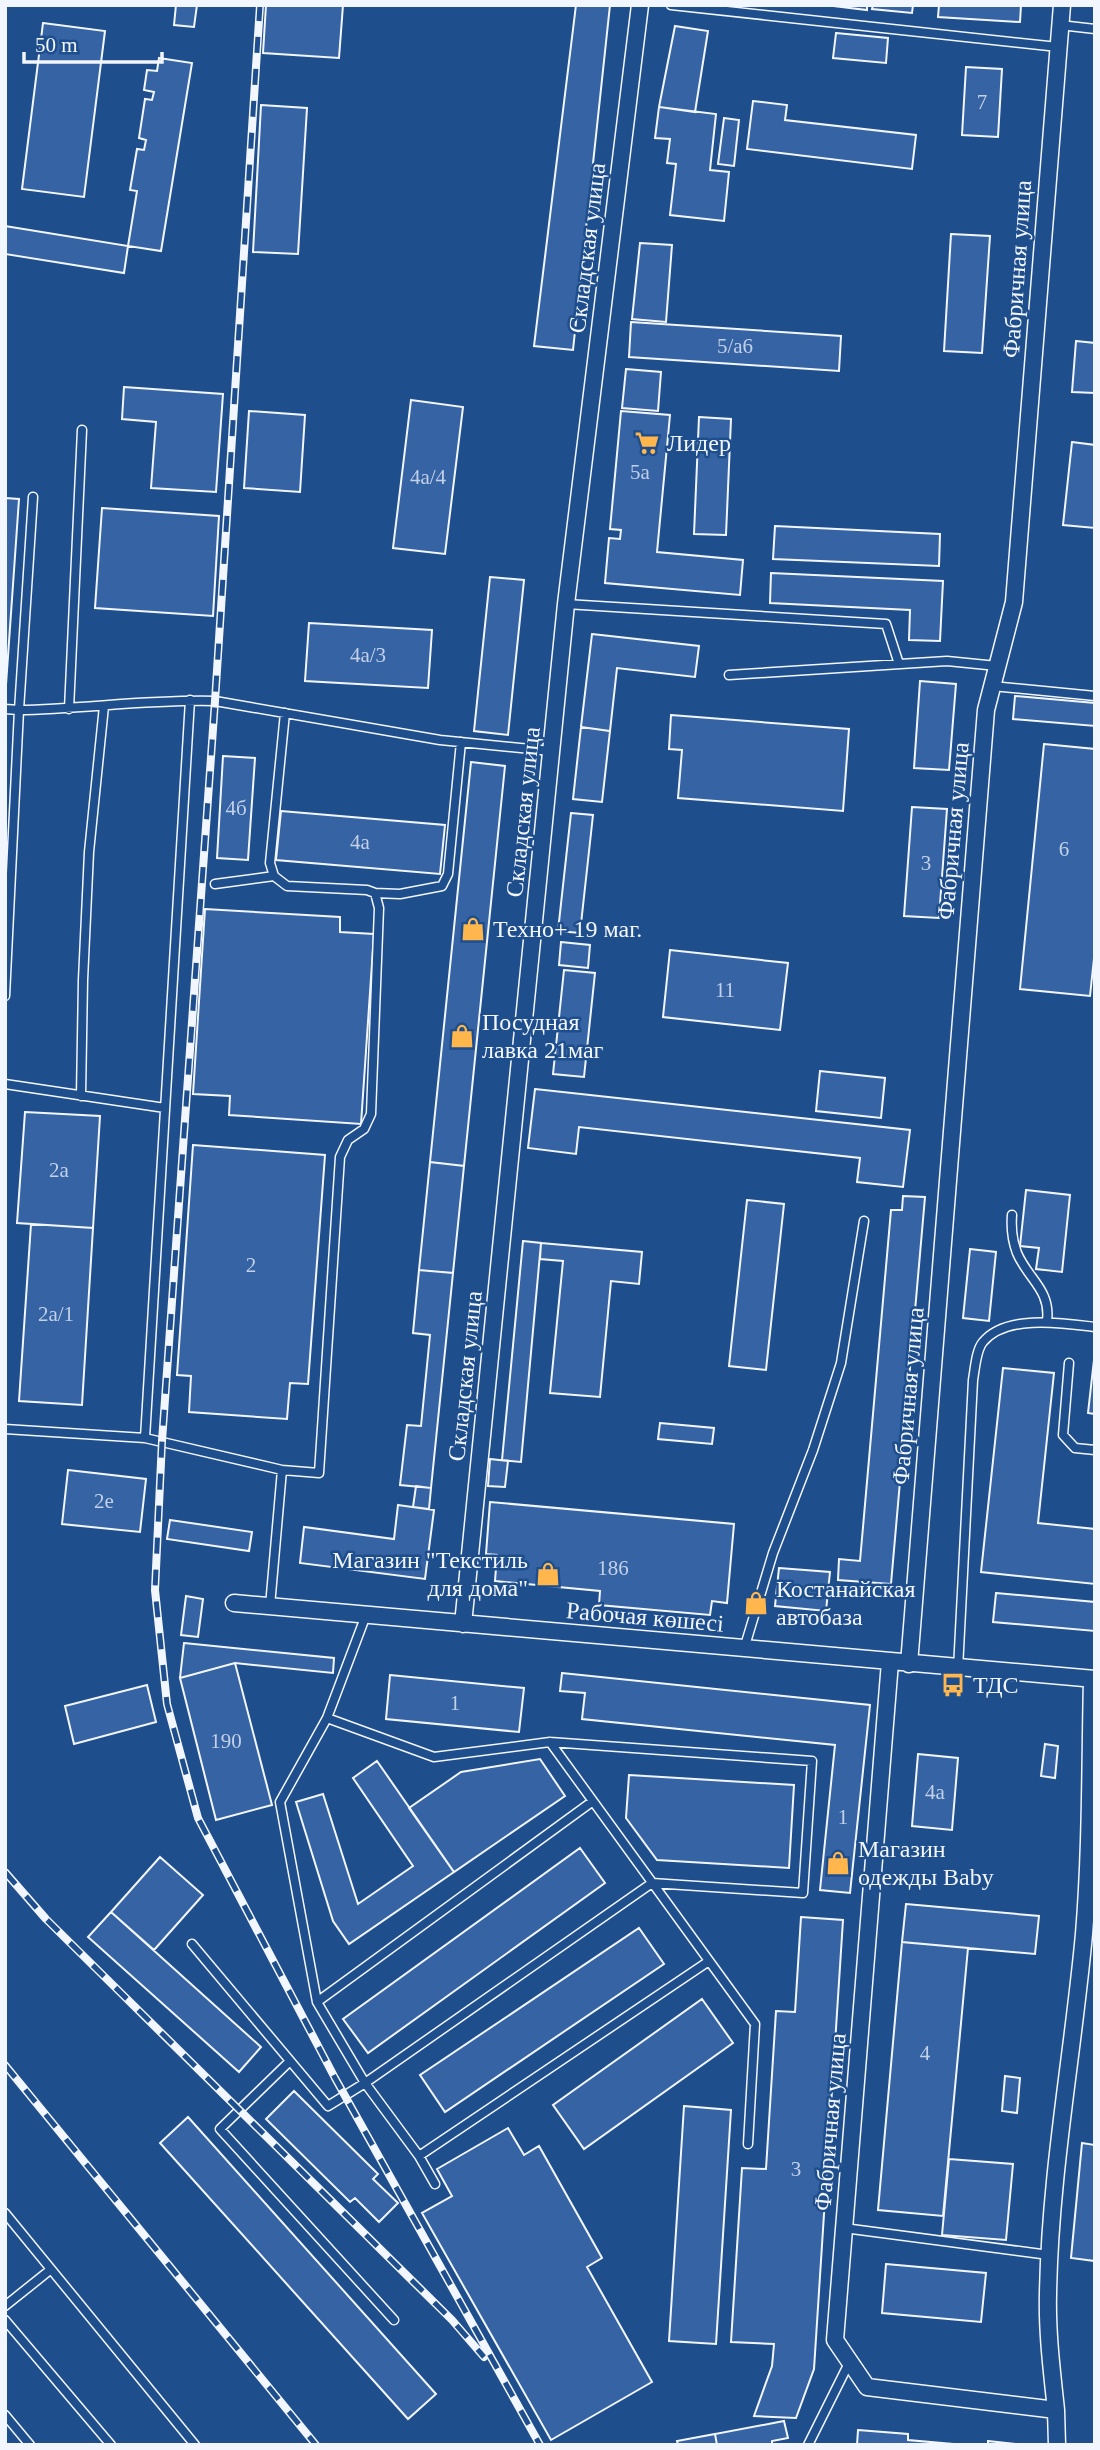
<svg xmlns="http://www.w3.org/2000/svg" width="1100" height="2450" viewBox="0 0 1100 2450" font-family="'Times New Roman',serif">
<rect width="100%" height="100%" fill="#1f4e8c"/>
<path fill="#3563a3" stroke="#f2f6ff" stroke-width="2" d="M176,5h21l-3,22 -20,-2z
M266,5h77l-4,53 -76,-5z
M576,5h34l-37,345 -39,-4z
M825,5h42v5z
M873,5h40l-1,8 -40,-4z
M939,5h82l-1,17 -82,-5z
M43,23l62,8 -21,166 -62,-8z
M675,26l33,5 -13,81 -36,-5z
M836,33l52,5 -2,25 -53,-5z
M159,58l33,5 -31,188 -33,-5 9,-55 -7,-1 7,-41 7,1 2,-10 -7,-2 6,-39 7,1 2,-8 -10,-2 3,-20 10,1z
M966,67l36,2 -4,68 -36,-2z
M753,101l34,4 -2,15 131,15 -4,34 -165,-20z
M261,105l46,3 -9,146 -45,-2z
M659,107l57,7 -6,56 19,2 -5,49 -54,-6 6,-51 -9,-1 3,-24 -15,-1z
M724,118l15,2 -5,46 -16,-2z
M5,226l123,20 -4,27 -119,-19z
M951,234l39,2 -8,117 -38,-2z
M640,243l32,2 -6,77 -34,-3z
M631,322l210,14 -2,35 -210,-14z
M1076,341l19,2v50l-23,-1z
M626,369l35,3 -3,39 -36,-3z
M124,387l99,7 -7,98 -65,-4 5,-66 -34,-3z
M411,400l52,7 -18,147 -52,-6z
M249,411l56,4 -5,77 -56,-4z
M621,411l49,4 -13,137 86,8 -3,35 -135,-12 4,-45 11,1 1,-9 -11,-1z
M699,417l32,2 -5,116 -32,-1z
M1072,442l23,3v83l-32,-3z
M5,498l14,1 -14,200z
M102,508l117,8 -6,100 -118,-8z
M775,526l165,8 -1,32 -166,-7z
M771,573l172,8 -3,60 -31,-1 1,-30 -140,-7z
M490,577l34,3 -16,155 -34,-4z
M309,623l123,7 -4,58 -123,-7z
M592,634l107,12 -4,31 -78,-9 -7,63 -29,-4z
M920,681l36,3 -7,86 -35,-2z
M1015,696l80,7v23l-82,-7z
M671,715l178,14 -6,82 -165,-13 4,-48 -13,-1z
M581,727l29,4 -8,71 -29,-3z
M1044,744l51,5v200l-5,47 -70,-7z
M223,756l32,2 -7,102 -31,-2z
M471,762l34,4 -41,400 -34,-4z
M912,807l35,2 -8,109 -35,-2z
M281,811l164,14 -5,49 -164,-14z
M571,813l22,2 -13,118 -22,-2z
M205,909l135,8v15l34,2 -13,190 -132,-9 1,-19 -37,-2z
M561,942l29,3 -2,23 -29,-3z
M670,950l118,13 -8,67 -117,-13z
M564,970l31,3 -11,104 -31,-3z
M820,1071l65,7 -4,40 -65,-7z
M535,1089l375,41 -7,57 -46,-5 3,-24 -281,-31 -3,27 -48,-6z
M25,1112l75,4 -7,112 -76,-5z
M193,1145l132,10 -17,229 -18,-1 -3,36 -98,-7 2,-36 -14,-1z
M430,1162l34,4 -11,107 -34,-3z
M1026,1190l44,5 -8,77 -26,-3 3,-21 -19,-2z
M903,1196l22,1 -34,387 -53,-4 1,-21 21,2 31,-351h11z
M747,1200l37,4 -18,166 -37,-4z
M31,1224l62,4 -11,177 -63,-4z
M523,1241l18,2 -20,219 -19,-2z
M541,1243l101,9 -3,32 -28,-3 -11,116 -50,-4 13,-132 -23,-2z
M970,1249l26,3 -7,69 -26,-3z
M419,1270l34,3 -22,215 -31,-3 7,-60 14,1 9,-91 -17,-2z
M1095,1351v63l-7,-1z
M1003,1368l51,5 -16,150 57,6v55l-114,-12z
M660,1423l54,5 -2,16 -54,-5z
M490,1459l18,2 -3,26 -17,-1z
M68,1470l78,9 -6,53 -78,-8z
M416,1486l15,2 -2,21 -16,-2z
M490,1502l244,22 -7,79 -15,-2 -2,14 -111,-10 1,-14 -105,-10 2,-26 -11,-1z
M398,1505l36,5 -9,69 -125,-16 4,-36 90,12z
M170,1520l82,12 -3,19 -82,-12z
M779,1568l51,4 -4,39 -51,-5z
M996,1593l99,9v29l-102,-9z
M186,1596l17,3 -5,38 -17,-2z
M184,1643l150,15 -1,15 -98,-10 -55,15z
M235,1663l37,142 -56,15 -36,-142z
M562,1673l308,32 -20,188 -30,-3 15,-145 -253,-26 3,-26 -25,-2z
M390,1675l134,13 -5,44 -133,-13z
M147,1685l9,37 -82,22 -9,-38z
M1045,1744l13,2 -3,32 -14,-2z
M918,1754l40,4 -6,72 -40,-4z
M540,1759l25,37 -111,76 -45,-64 52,-36z
M377,1761l77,111 -105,72 -16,-23 -37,-119 27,-8 35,110 55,-38 -60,-88z
M629,1775l165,10 -5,83 -132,-8 -31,-42z
M580,1848l25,35 -237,170 -25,-34z
M160,1857l43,38 -49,55 -43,-38z
M906,1904l133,12 -4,38 -133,-12z
M111,1912l150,135 -22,25 -151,-135z
M801,1917l42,3 -29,449 -18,49 -42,-2 18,-50 2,-22 -43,-2 11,-174 24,1 10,-158 19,1z
M639,1928l25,36 -219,148 -25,-37z
M902,1942l66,6 -25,268 -65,-6z
M702,1999l31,44 -149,106 -31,-44z
M1005,2076l15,2 -3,35 -15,-2z
M294,2091l84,83 -5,5 25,24 -19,19 -24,-24 -5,4 -84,-83z
M684,2106l47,4 -15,234 -47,-3z
M188,2117l248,277 -28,25 -248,-276z
M508,2128l16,27 15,-9 63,112 -15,9 65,115 -101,58 -129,-227 30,-17 -15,-27z
M1082,2143l13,2v116l-24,-3z
M949,2159l64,5 -7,76 -64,-5z
M886,2264l100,9 -5,49 -99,-9z
M784,2421l4,17 -16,3v4h-55l-2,-11z
M858,2430l50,4v6l57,5h-108z
M715,2434l2,11h-39l-1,-4z
M988,2441l37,4h-37z"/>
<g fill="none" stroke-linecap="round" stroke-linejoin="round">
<g stroke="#f2f6ff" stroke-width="11">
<path id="lane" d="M671,5l387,42
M1060,25l35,4
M566,604l320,20 13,40
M729,675l218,-14 50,5
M992,686l103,10
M5,709l14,1 14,-213
M69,709l13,-279
M215,884l59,-8
M375,893l25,1 42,-8 6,-12 13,-132
M5,996l14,-286c65,-1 131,-11 196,-9l225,39 111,11
M5,1084l160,24
M81,1096l2,-116 6,-128 15,-146
M1012,1215c-1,13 0,25 5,38 11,26 34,37 30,68
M1069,1363l-6,72 12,13 20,2
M5,1429l140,9 137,32 37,3 21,-316 8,-17 16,-11 7,-15 8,-206 -4,-15 -8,-3 -80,-4 -13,-10 -4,-13 15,-150
M145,1438l45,-738
M270,1606l12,-136
M366,1615l-39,103 -47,84 37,200 48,81 54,73 16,28
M744,1649l29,-96 40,-103 28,-87 23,-142
M958,1669l15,-289c2,-11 3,-30 10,-38 23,-28 80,-19 112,-15
M550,1742l205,282 -7,120
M192,1944l136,162 37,-23 287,-200 151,10 9,-132 -262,-19 -116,15 -107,-39
M317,2002l276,-201
M290,2061l-70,68 174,191
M419,2156l290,-195
M5,2213l190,232
M844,2228l205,27
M5,2306l45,-36
M5,2320l106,125
M5,2415l25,30
M808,2445l41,-82"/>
</g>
<g stroke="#f2f6ff" stroke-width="19">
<path id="street" d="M234,1603l861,76
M463,1624l103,-1020 74,-599
M890,1662l-55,678 32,47 189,23 1,35
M909,1664l77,-954 28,-108 48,-597
M1056,2410c-4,-38 -9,-77 -8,-116 2,-121 25,-240 36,-360 7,-85 6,-170 8,-255"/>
</g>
<use href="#lane" stroke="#1f4e8c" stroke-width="8"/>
<use href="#street" stroke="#1f4e8c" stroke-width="16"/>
<g stroke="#f2f6ff" stroke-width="8">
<path id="rail" d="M260,5l-45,696 -53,740 -7,149 12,114 31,114 137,260 205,367
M5,1872l41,47 406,401 32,37
M5,2065l311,380"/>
</g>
<use href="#rail" stroke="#1f4e8c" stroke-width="5" stroke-dasharray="16" stroke-linecap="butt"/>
</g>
<defs>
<g id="supermarket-bare" transform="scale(1.89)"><path d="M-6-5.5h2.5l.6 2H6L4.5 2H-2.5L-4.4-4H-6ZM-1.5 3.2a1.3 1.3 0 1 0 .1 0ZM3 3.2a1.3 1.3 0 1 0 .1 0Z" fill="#ffb74d" stroke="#1f4e8c" stroke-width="2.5" paint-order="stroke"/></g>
<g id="shop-bare" transform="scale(1.89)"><path d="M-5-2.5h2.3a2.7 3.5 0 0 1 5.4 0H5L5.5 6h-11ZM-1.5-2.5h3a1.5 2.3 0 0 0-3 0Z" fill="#ffb74d" stroke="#1f4e8c" stroke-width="2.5" paint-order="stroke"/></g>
<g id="bus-bare" transform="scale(1.89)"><path d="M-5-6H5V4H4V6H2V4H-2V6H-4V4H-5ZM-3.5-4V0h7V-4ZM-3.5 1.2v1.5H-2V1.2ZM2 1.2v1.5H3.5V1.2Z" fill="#ffb74d" stroke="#1f4e8c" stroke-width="2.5" paint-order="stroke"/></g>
</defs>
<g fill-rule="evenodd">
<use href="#supermarket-bare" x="647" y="443"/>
<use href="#shop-bare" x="473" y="929"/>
<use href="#shop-bare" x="462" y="1036"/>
<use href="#shop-bare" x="548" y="1574"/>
<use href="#shop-bare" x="756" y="1603"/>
<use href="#bus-bare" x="953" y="1685"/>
<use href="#shop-bare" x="838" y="1863"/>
</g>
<g text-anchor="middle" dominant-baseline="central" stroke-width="5" stroke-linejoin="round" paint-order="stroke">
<g font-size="21" fill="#c3d1e8">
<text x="982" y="102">7</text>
<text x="735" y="346">5/а6</text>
<text x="640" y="472">5а</text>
<text x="428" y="477">4а/4</text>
<text x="368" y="655">4а/3</text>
<text x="236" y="808">4б</text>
<text x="360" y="842">4а</text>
<text x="1064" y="849">6</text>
<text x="926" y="863">3</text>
<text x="725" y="990">11</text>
<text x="59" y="1170">2а</text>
<text x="251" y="1265">2</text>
<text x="56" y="1314">2а/1</text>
<text x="104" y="1501">2е</text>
<text x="613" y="1568">186</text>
<text x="455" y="1703">1</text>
<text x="226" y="1741">190</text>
<text x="935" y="1792">4а</text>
<text x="843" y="1817">1</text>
<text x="925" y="2053">4</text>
<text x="796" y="2169">3</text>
</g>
<g font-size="24" fill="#f2f6ff" stroke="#1f4e8c">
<text transform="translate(587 248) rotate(-83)">Складская улица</text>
<text transform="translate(1017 269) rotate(-86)">Фабричная улица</text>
<text transform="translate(523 812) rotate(-84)">Складская улица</text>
<text transform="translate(953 831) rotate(-85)">Фабричная улица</text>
<text transform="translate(465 1376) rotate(-84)">Складская улица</text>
<text transform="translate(908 1396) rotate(-85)">Фабричная улица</text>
<text transform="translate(645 1617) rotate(5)">Рабочая көшесі</text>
<text transform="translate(830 2122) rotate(-85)">Фабричная улица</text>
</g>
<g font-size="24" fill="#f2f6ff" stroke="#1f4e8c" text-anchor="start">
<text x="667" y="443">Лидер</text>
<text x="493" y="929">Техно+ 19 маг.</text>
<text x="482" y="1022">Посудная<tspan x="482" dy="28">лавка 21маг</tspan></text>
<text x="528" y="1560" text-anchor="end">Магазин "Текстиль<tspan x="528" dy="28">для дома"</tspan></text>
<text x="776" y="1589">Костанайская<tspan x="776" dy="28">автобаза</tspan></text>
<text x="973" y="1685">ТДС</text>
<text x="858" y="1849">Магазин<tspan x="858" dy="28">одежды Baby</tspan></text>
</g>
</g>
<rect width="1100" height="2450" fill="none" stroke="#f2f6ff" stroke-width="14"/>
<path d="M24 52v10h138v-10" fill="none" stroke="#f2f6ff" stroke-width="3.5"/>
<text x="35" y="52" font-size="21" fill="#f2f6ff" stroke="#1f4e8c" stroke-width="5" paint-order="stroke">50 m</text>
</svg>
